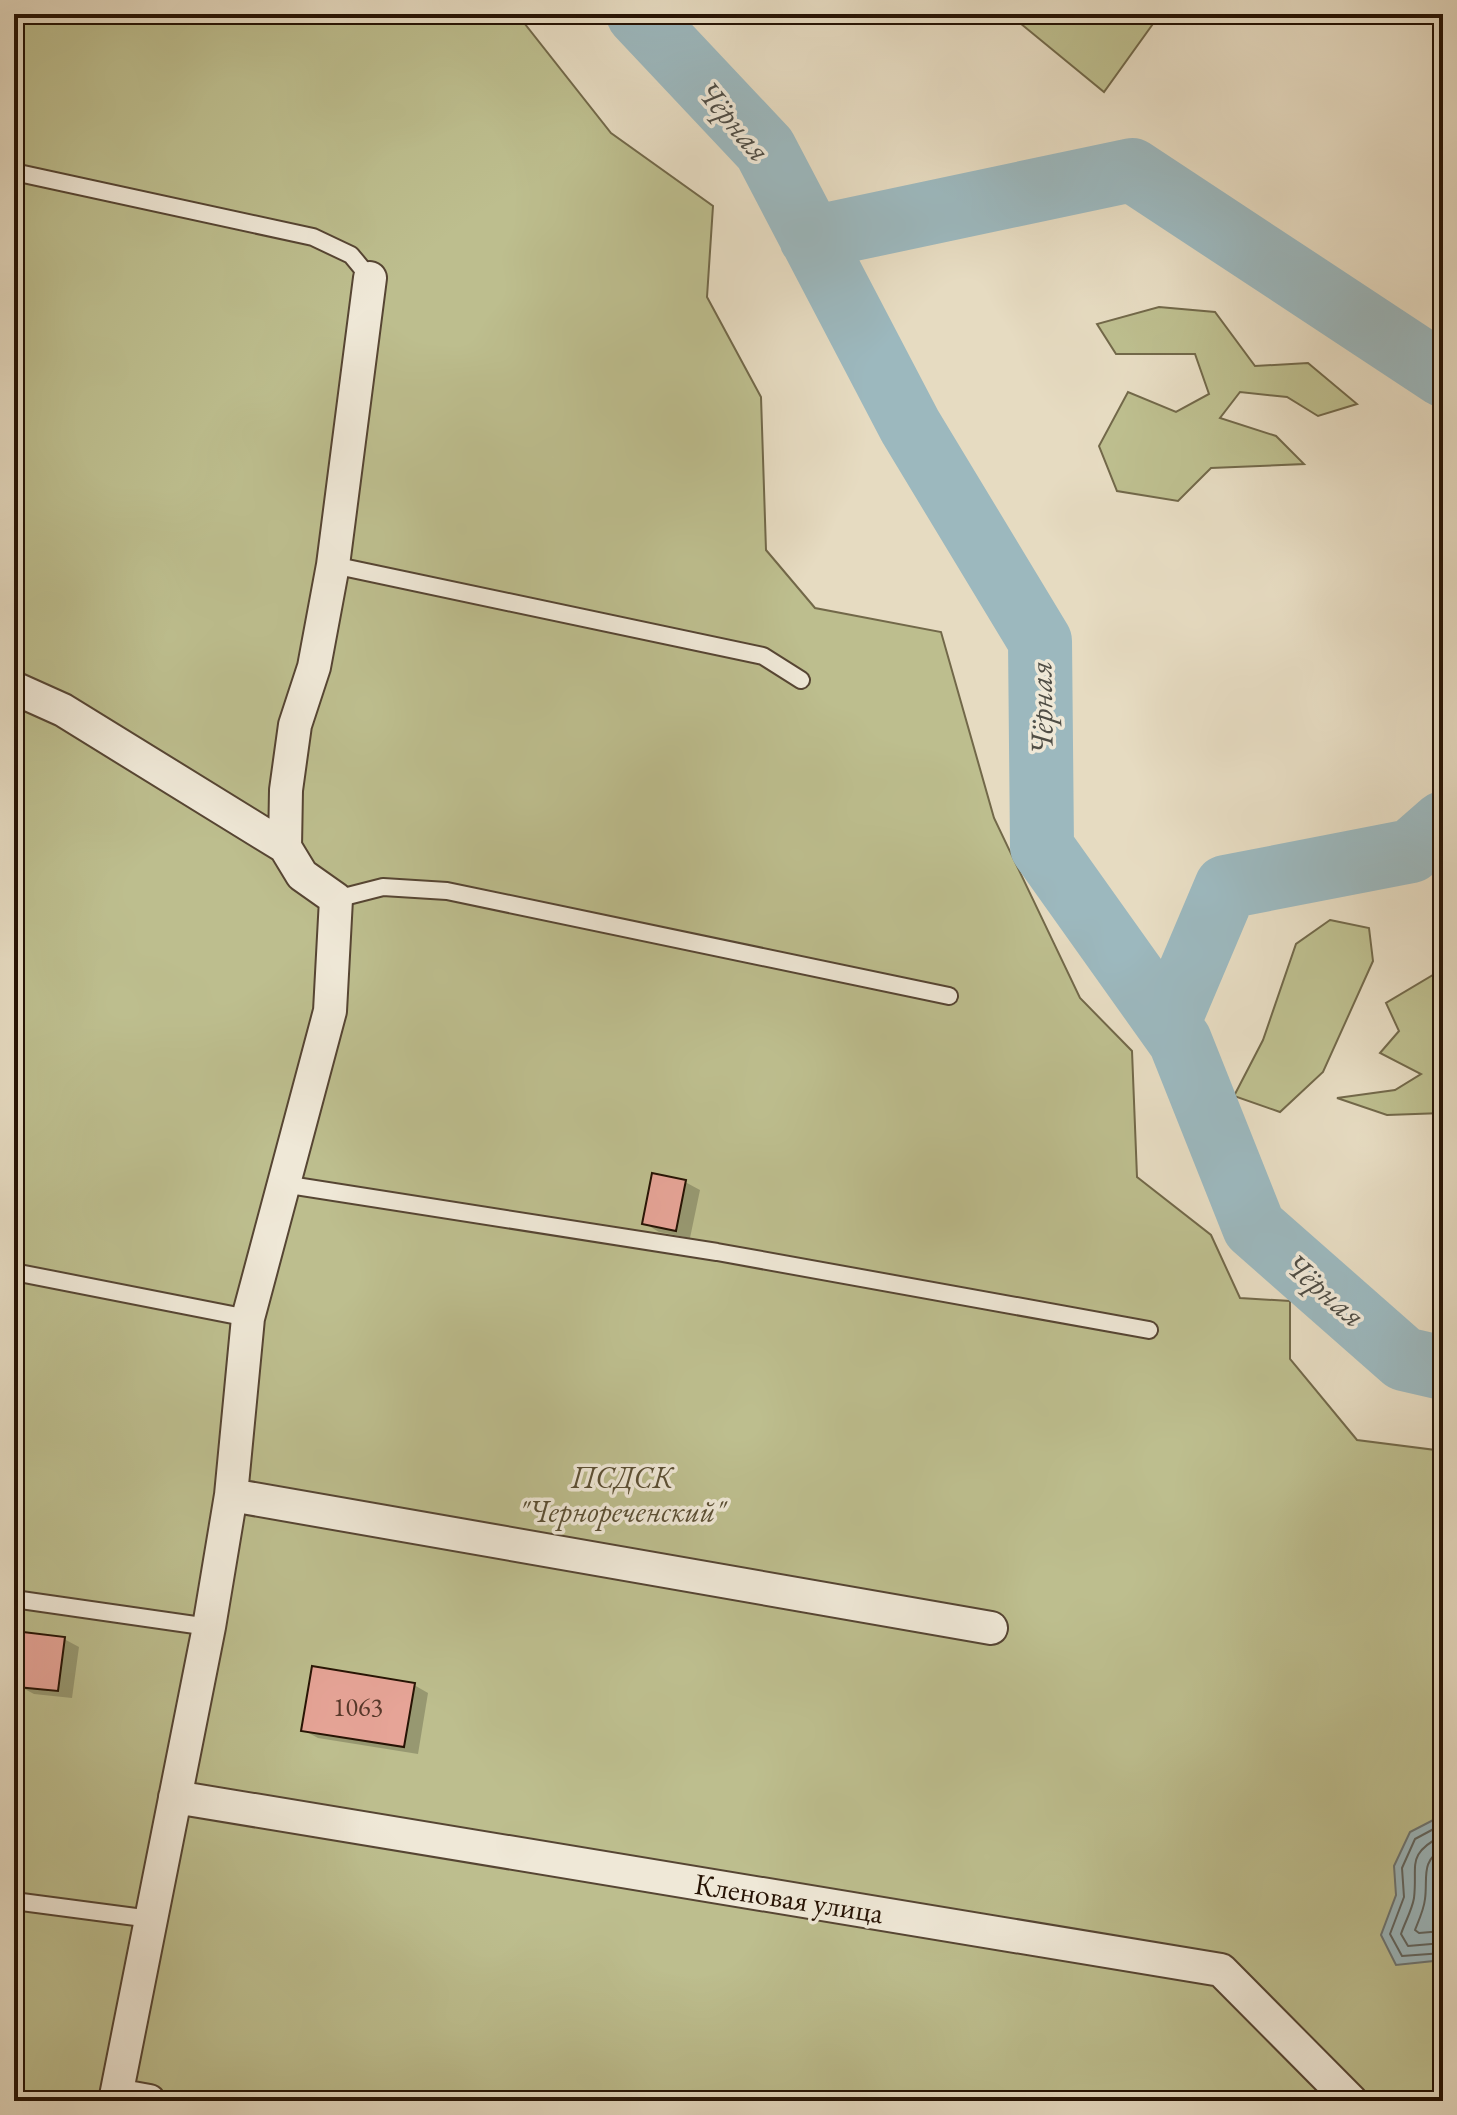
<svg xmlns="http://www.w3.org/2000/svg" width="1457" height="2115" viewBox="0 0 1457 2115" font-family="'EB Garamond',serif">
<rect width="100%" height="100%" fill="#e6dbc1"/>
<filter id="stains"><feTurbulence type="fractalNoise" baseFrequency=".0025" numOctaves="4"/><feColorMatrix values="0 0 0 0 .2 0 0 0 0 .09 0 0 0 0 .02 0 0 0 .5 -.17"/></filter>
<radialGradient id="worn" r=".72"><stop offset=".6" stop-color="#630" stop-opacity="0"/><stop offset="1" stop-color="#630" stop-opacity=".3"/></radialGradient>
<path fill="#bdbe8e" stroke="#726849" stroke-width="2" d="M14,14h503l94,119 102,73 -6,91 54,100 5,153 49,58 126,24 53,186 86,180 52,53 5,126 74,58 29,63 50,3v58l67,81 86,11v650h-1429z
M1009,14h151l-56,78z
M1159,307l56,5 40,54 53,-3 49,41 -39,12 -31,-19 -47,-5 -20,26 56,18 28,28 -93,4 -33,33 -61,-10 -18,-45 29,-54 48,20 33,-18 -14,-40h-79l-19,-30z
M1330,920l39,8 4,33 -50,111 -43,40 -46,-16 29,-56 33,-96z
M1443,969v62l-4,2 4,2v78l-56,2 -50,-17 58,-8 26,-16 -41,-21 19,-22 -13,-28z"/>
<path fill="#9cb8be" stroke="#6d7674" stroke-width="2" d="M1443,1815v145l-47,5 -15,-30 15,-40 -2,-29 16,-34z"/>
<path fill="#0003" d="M685,1182l15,8 -10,48 -31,-6 -15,-9z
M64,1639l15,8 -7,51 -38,-4 -15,-8z
M414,1685l14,8 -10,61 -100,-16 -15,-8z"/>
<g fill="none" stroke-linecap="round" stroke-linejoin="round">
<path stroke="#616661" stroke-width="2" d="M1443,1824l-28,15 -13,29 2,29 -14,37 12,22 41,-3
M1443,1835c-38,20 -25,29 -29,63 -2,12 -9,24 -13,36l7,12 35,-3
M1443,1849c-23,12 -15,29 -18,50 -1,10 -6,21 -10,31l4,3 24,-2"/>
<path stroke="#9cb8be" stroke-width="64" d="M638,14l127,135 145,277 130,215 2,206 138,194 74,186 150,132 39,9
M811,238l321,-68 311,205
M1168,1024l58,-137 185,-36 32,-28"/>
</g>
<path fill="#e6a497" stroke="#261304" stroke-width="2" d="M652,1173l34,7 -10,51 -34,-7z
M23,1632l42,5 -7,54 -41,-4z
M312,1666l103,17 -11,64 -103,-16z"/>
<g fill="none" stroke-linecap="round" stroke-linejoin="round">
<g stroke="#564533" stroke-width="20">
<path id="service" d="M14,172l299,65 38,18 19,23
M333,565l430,91 38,24
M336,899l47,-12 64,4 502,105
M283,1184l434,68 432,78
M14,1272l234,46
M14,1599l195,28
M14,1901l137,18"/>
</g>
<g stroke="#564533" stroke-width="36">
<path id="minor" d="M14,688l49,22 222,137
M231,1495l760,133
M175,1797l1046,173 130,131
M116,2095l33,6
M115,2101l94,-474 22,-132 17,-177 82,-307 6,-112 -34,-24 -17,-28 1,-57 9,-65 19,-58 19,-102 37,-287"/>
</g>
<use href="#service" stroke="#efe8d7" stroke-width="16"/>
<use href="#minor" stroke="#efe8d7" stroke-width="32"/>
</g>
<g text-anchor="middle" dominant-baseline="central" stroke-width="7" stroke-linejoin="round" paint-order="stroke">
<g font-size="26" fill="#563729">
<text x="358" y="1707">1063</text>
</g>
<g font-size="30" font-style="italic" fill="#5b4f34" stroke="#efe8d7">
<text x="622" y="1477">ПСДСК<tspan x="622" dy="34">"Чернореченский"</tspan></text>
</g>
<g font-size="30" fill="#261304" stroke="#efe8d7">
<text transform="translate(789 1898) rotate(9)">Кленовая улица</text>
</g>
<g font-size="32" font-style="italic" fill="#4f4d45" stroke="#efe8d7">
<text transform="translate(734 121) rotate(50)">Чёрная</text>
<text transform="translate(1041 708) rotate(-91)">Чёрная</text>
<text transform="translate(1325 1290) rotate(41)">Чёрная</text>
</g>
</g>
<rect width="1457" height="2115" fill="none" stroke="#e6dbc1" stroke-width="48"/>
<rect x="16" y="16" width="1425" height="2083" fill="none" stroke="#261304" stroke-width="4"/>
<rect x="24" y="24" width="1409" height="2067" fill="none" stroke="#261304" stroke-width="2"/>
<rect width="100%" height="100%" filter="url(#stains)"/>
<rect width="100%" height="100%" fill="url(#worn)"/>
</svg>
